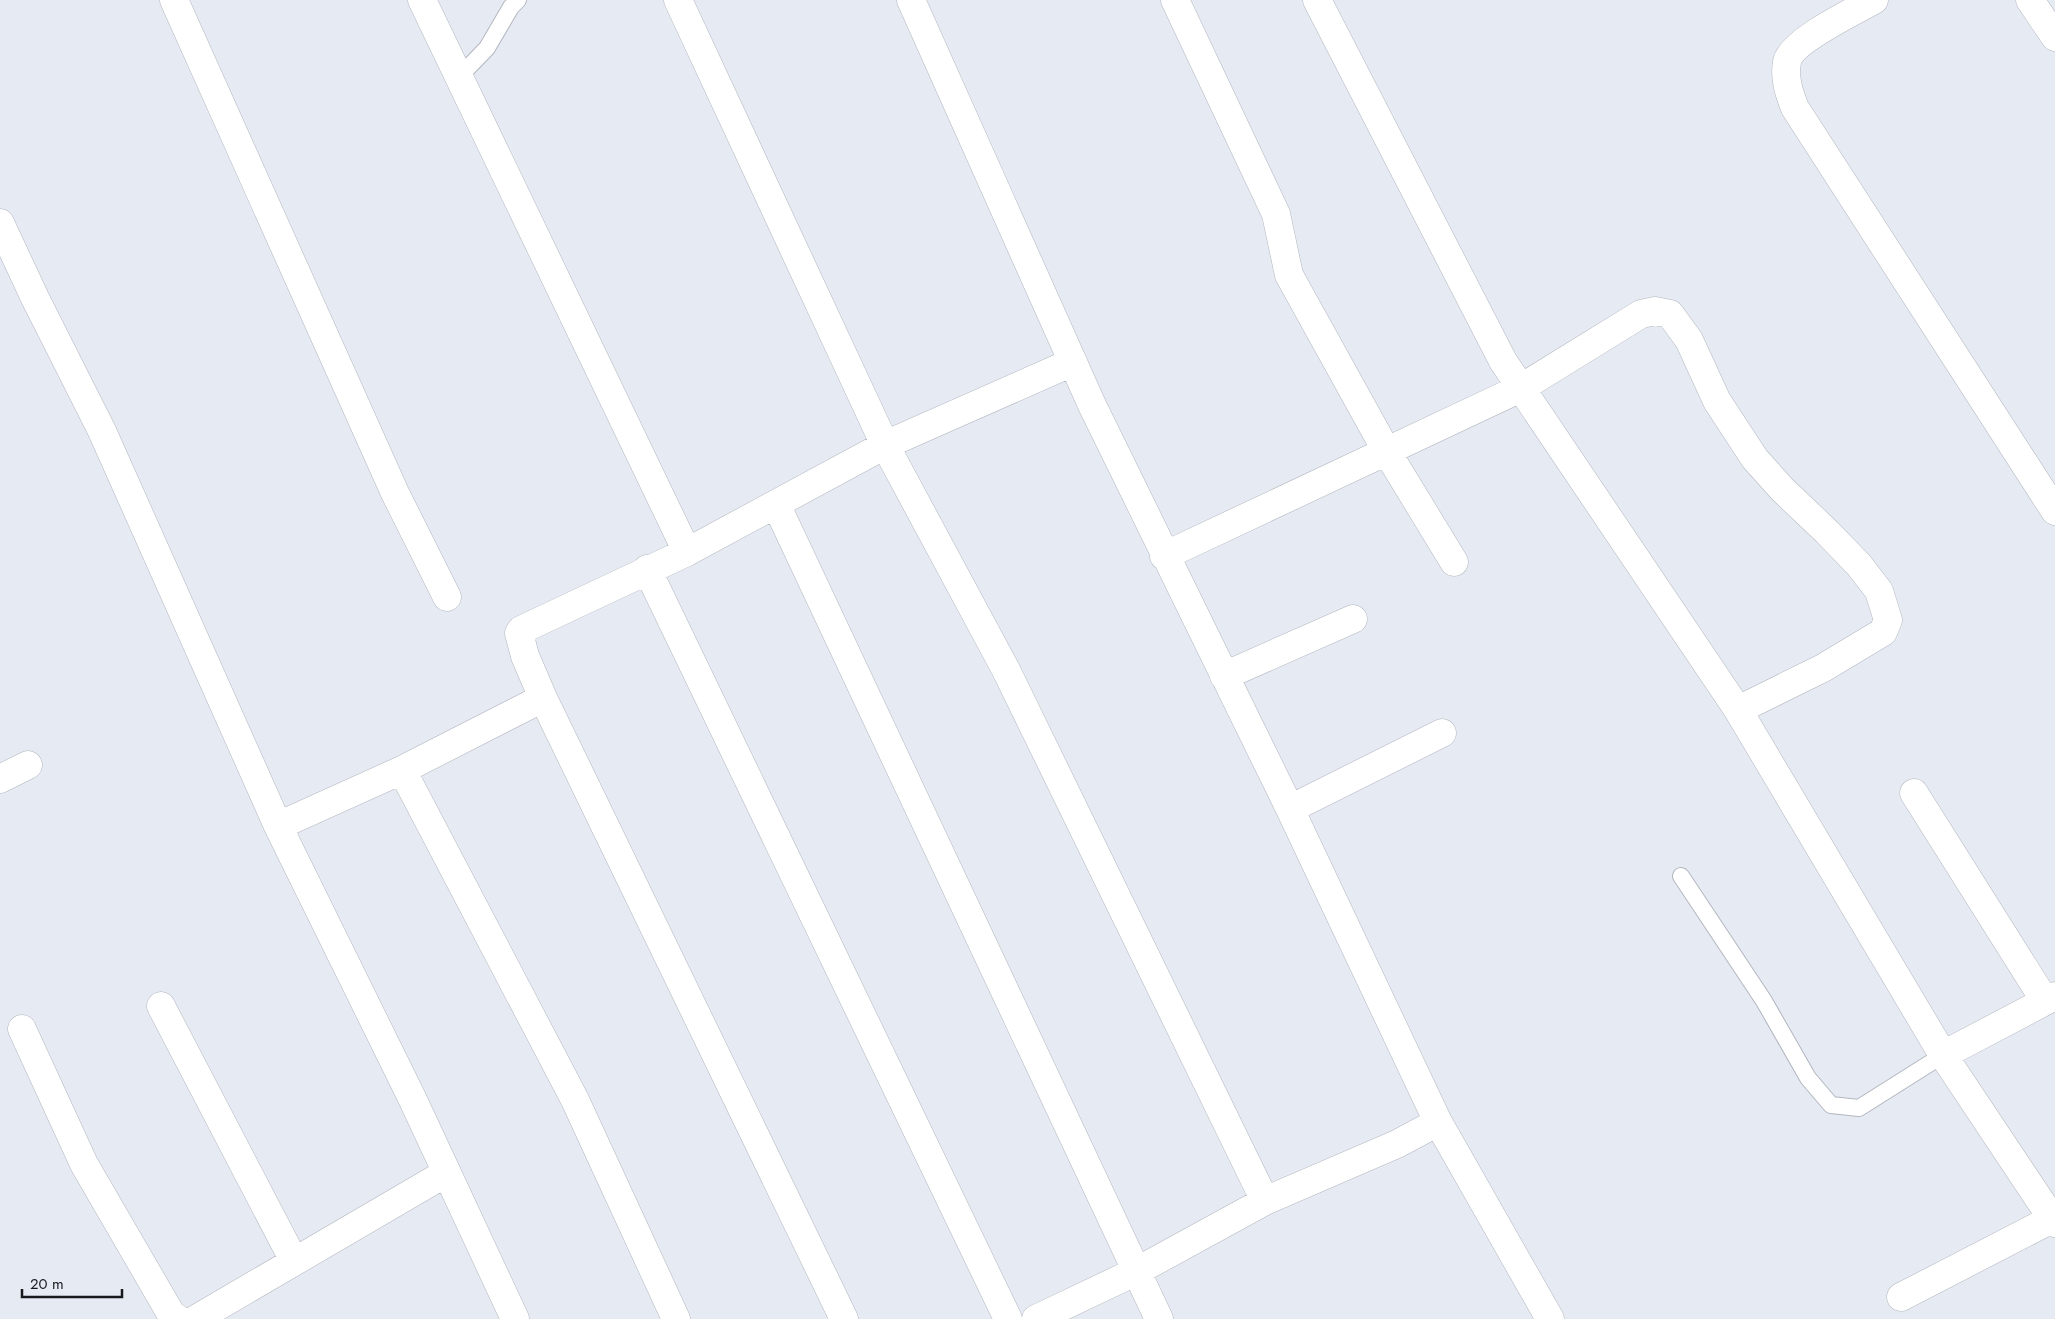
<svg xmlns="http://www.w3.org/2000/svg" width="2055" height="1319" viewBox="0 0 2055 1319" font-family="Jost,sans-serif">
<rect width="100%" height="100%" fill="#e6ebf3"/>
<g fill="none" stroke-linecap="round" stroke-linejoin="round">
<g stroke="#b2b6bf" stroke-width="18">
<path id="service" d="M459,77l28,-29 24,-41 7,-7
M1681,876l83,125 44,77 23,27 28,3 84,-53"/>
</g>
<g stroke="#b2b6bf" stroke-width="29">
<path id="minor" d="M174,0l221,493 52,104
M422,0l265,552
M678,0l207,445 121,225 259,531
M911,0l181,405 198,404 148,313 112,197
M1175,0l101,214 13,61 98,177 67,110
M1317,0l186,361 18,27 120,-74 14,-3 15,3 19,26 28,61 38,58 27,30 45,43 32,33 20,26 9,29 -5,12 -60,36 -85,42
M1874,0c-19,11 -83,41 -87,62 -3,16 2,31 8,46l260,403
M2030,0l25,37
M0,223l35,75 67,133 176,395
M776,504l383,815
M1164,556l357,-168 217,322 205,345 112,168
M647,569l361,750
M1224,676l129,-57
M402,770l173,330 101,219
M0,779l28,-14
M1914,793l131,208
M1290,809l152,-76
M161,1006l133,255
M22,1029l62,135 87,150 7,5
M1943,1055l112,-59
M1901,1297l151,-78
M196,1319l250,-146
M515,1319l-103,-221 -134,-272 124,-56 141,-72
M844,1319l-301,-621 -18,-42 -6,-23 2,-3 166,-78 198,-107 188,-83
M1036,1319l101,-48 128,-70 132,-57 41,-22"/>
</g>
<use href="#service" stroke="#fff" stroke-width="16"/>
<use href="#minor" stroke="#fff" stroke-width="28"/>
</g>
<path d="M22 1289v8h100v-8" fill="none" stroke="#17191c" stroke-width="2.5"/>
<text x="30" y="1289" font-size="15" fill="#17191c" stroke="#e6ebf3" stroke-width="4" paint-order="stroke">20 m</text>
</svg>
